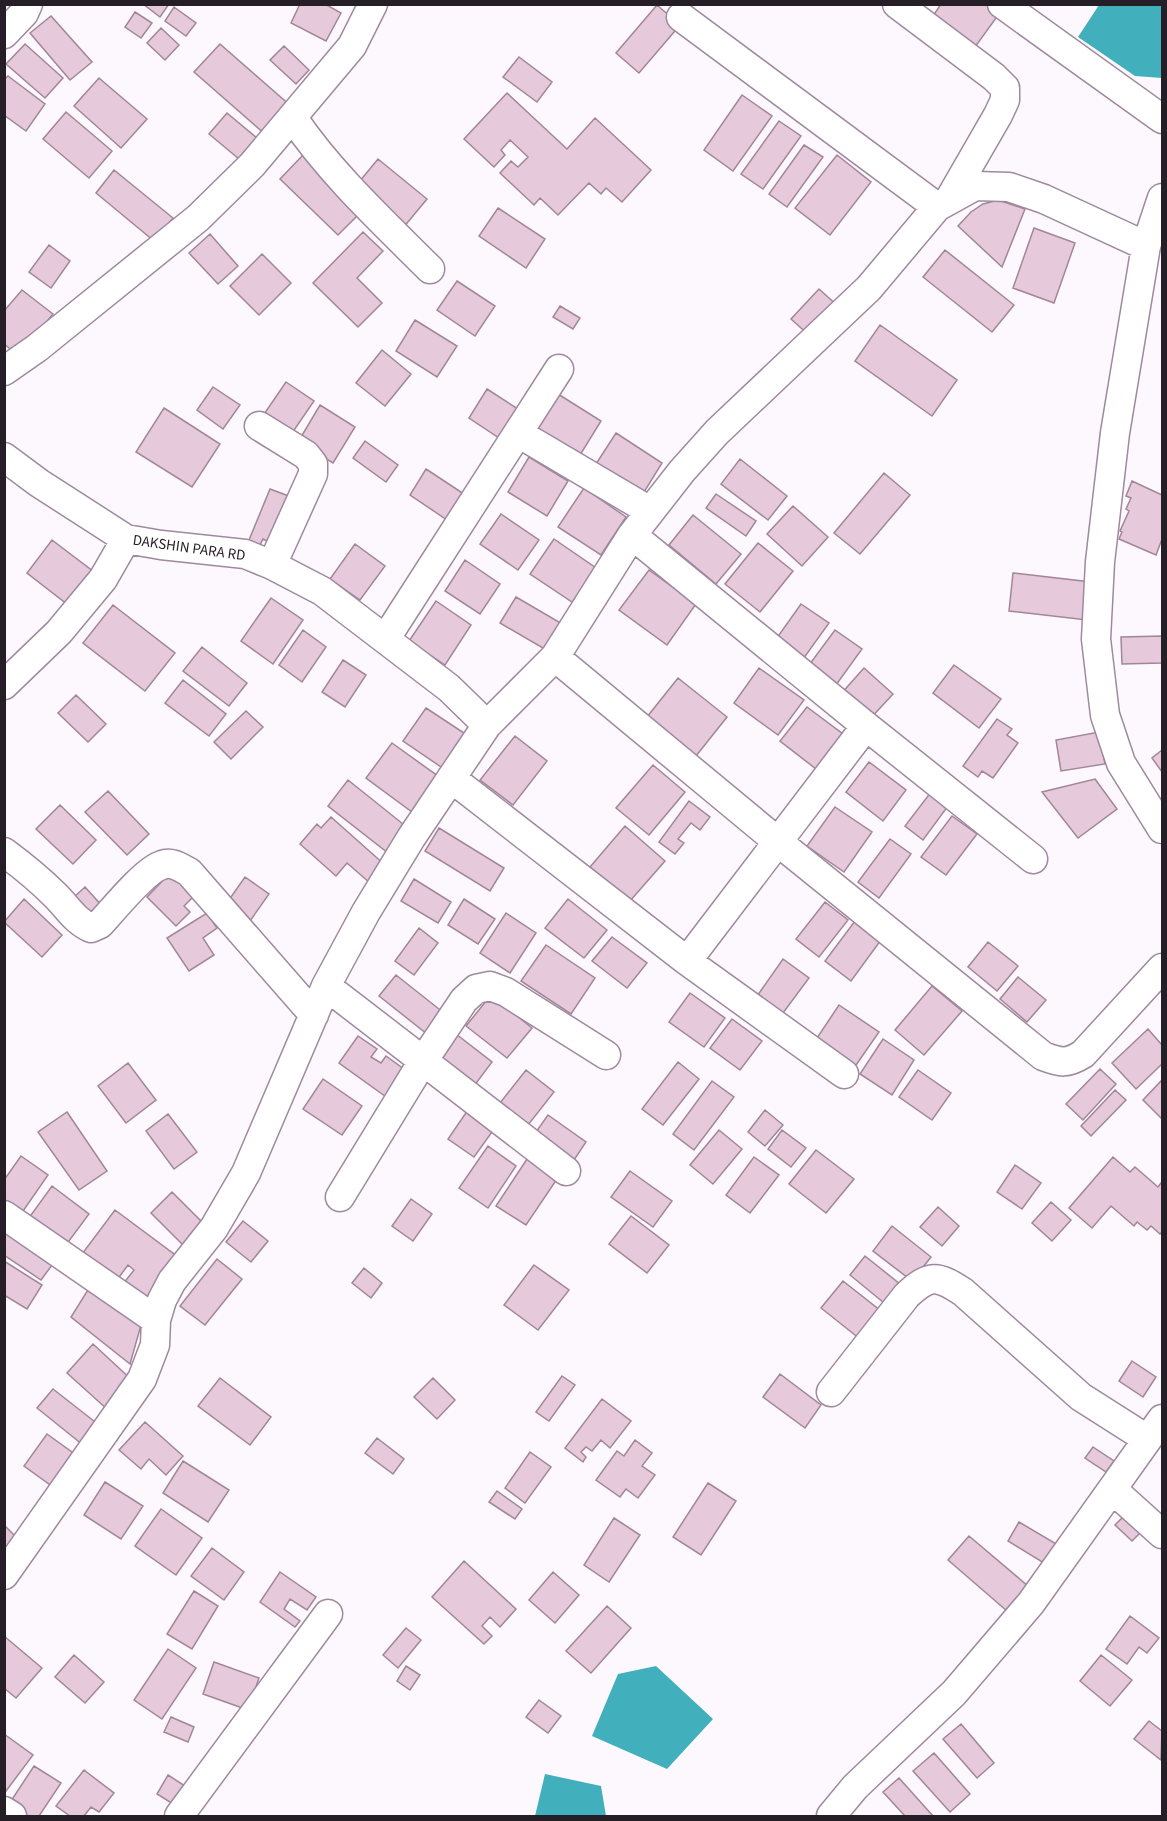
<svg xmlns="http://www.w3.org/2000/svg" width="1167" height="1821" viewBox="0 0 1167 1821" font-family="'Source Sans 3',sans-serif">
<rect width="100%" height="100%" fill="#fdf8fd"/>
<path fill="#41afbc" d="M1099,5h63v73l-27,-2 -57,-39z
M656,1666l57,53 -46,50 -75,-33 26,-62z
M545,1774l56,12 5,30h-71z"/>
<path fill="#e6cadc" stroke="#a08697" stroke-width="1.5" d="M143,4h26l-9,13z
M300,4h25l16,9 -15,28 -35,-18z
M941,4h45l13,10 -24,33 -42,-31z
M657,5l23,20 -41,48 -23,-20z
M174,7l22,16 -10,13 -21,-15z
M135,12l17,11 -11,15 -16,-11z
M51,16l41,46 -22,18 -40,-47z
M161,28l18,17 -14,15 -18,-17z
M25,44l38,34 -18,20 -39,-34z
M220,44l72,63 -25,29 -73,-64z
M284,46l25,24 -13,14 -26,-24z
M519,57l33,25 -15,20 -34,-25z
M8,76l37,28 -19,27 -22,-16v-35z
M99,78l48,41 -26,29 -47,-42z
M507,93l60,56 28,-31 56,52 -29,32 -16,-14 -5,6 -12,-11 -31,32 -18,-17 -6,7 -34,-32 11,-12 7,6 10,-10 -18,-17 -9,10 4,5 -11,12 -30,-28z
M742,95l30,21 -39,55 -29,-21z
M66,112l46,39 -23,27 -46,-39z
M227,113l36,30 -18,21 -36,-30z
M779,121l22,15 -38,53 -22,-15z
M804,145l19,12 -36,50 -18,-13z
M303,155l58,57 -23,23 -58,-56z
M837,155l34,27 -41,53 -35,-27z
M378,159l49,40 -24,29 -48,-41z
M114,170l59,48 -19,23 -58,-48z
M998,200l27,9 -23,58 -44,-41 13,-14 12,-8z
M498,208l47,31 -19,29 -47,-32z
M1034,228l41,15 -21,60 -41,-15z
M363,232l20,19 -26,27 25,25 -24,24 -45,-44z
M210,234l28,32 -20,18 -29,-31z
M49,245l21,16 -19,27 -22,-16z
M945,250l69,55 -22,27 -69,-55z
M262,254l29,29 -32,32 -29,-29z
M457,281l38,25 -20,30 -38,-26z
M819,289l20,18 -28,30 -20,-18z
M22,290l31,24 -34,42 -15,-12v-33z
M560,306l20,12 -7,11 -20,-12z
M415,320l42,26 -20,31 -41,-26z
M880,325l77,55 -25,36 -77,-55z
M382,350l29,24 -26,32 -29,-23z
M286,382l28,19 -26,38 -28,-19z
M213,387l27,18 -17,24 -26,-19z
M487,389l37,24 -19,29 -36,-24z
M558,394l43,27 -24,39 -43,-27z
M320,405l35,22 -22,36 -35,-21z
M164,408l56,36 -28,43 -56,-35z
M616,433l46,30 -21,34 -47,-30z
M365,441l33,24 -12,17 -33,-24z
M529,457l39,24 -21,35 -39,-24z
M740,459l47,37 -19,24 -47,-36z
M426,469l41,27 -17,26 -40,-27z
M884,473l26,22 -50,59 -26,-21z
M1132,481l30,14v44l-6,16 -37,-16 3,-7 -2,-1 9,-20 -3,-2 5,-11 -5,-2z
M584,488l42,29 -25,38 -43,-28z
M270,489l24,9 -25,44 -6,-3 -3,6 -11,-5z
M716,494l40,27 -10,15 -40,-28z
M793,506l35,31 -26,29 -35,-32z
M501,514l38,26 -21,30 -38,-26z
M693,515l48,39 -25,30 -47,-39z
M554,539l45,31 -24,34 -45,-30z
M52,540l46,35 -26,33 -45,-35z
M758,543l35,28 -33,41 -35,-28z
M355,544l30,22 -25,34 -30,-21z
M465,560l35,24 -20,30 -35,-23z
M649,570l47,34 -29,41 -48,-35z
M1013,573l78,9 -4,38 -78,-9z
M516,597l48,28 -16,26 -48,-28z
M271,598l32,22 -30,44 -32,-23z
M436,601l35,24 -26,40 -36,-24z
M801,604l28,19 -28,39 -27,-20z
M113,605l62,48 -30,38 -62,-48z
M303,630l23,17 -24,35 -23,-17z
M835,630l27,19 -26,36 -27,-20z
M1162,636v27l-40,1 -1,-27z
M202,647l45,36 -18,23 -46,-35z
M343,660l23,15 -21,32 -23,-15z
M954,665l47,34 -22,29 -46,-35z
M759,668l45,32 -26,35 -44,-32z
M864,668l29,26 -24,26 -29,-25z
M678,678l49,39 -31,39 -49,-39z
M183,680l43,34 -17,22 -44,-33z
M76,695l30,29 -18,18 -30,-29z
M807,707l36,27 -27,35 -36,-28z
M426,708l41,27 -23,34 -41,-28z
M246,711l17,16 -32,32 -17,-17z
M997,719l15,10 -5,6 11,8 -25,35 -11,-7 -4,6 -15,-11z
M1099,732l6,32 -44,7 -5,-31z
M515,736l32,25 -34,44 -33,-25z
M392,743l50,36 -26,36 -50,-37z
M1162,750v22l-10,-14z
M869,762l37,28 -23,31 -37,-29z
M653,765l32,27 -36,43 -33,-27z
M1095,779l22,30 -39,29 -36,-46z
M348,780l60,48 -20,25 -60,-47z
M108,791l41,43 -22,21 -42,-43z
M931,792l17,14 -25,34 -18,-14z
M689,801l21,16 -10,13 -9,-7 -13,16 6,4 -9,11 -16,-12z
M60,805l36,35 -23,24 -37,-35z
M835,807l37,25 -28,40 -37,-26z
M952,816l25,18 -31,41 -25,-18z
M331,817l54,48 -15,18 -23,-20 -11,13 -36,-32 17,-20 4,4z
M625,826l40,35 -35,40 -40,-34z
M439,828l65,40 -14,23 -65,-40z
M890,839l21,15 -32,44 -21,-16z
M173,870l23,24 -12,12 6,6 -14,14 -29,-29z
M245,877l24,17 -19,27 -24,-17z
M414,879l37,23 -13,21 -37,-22z
M85,887l18,20 -13,11 -17,-20z
M24,899l38,36 -20,22 -38,-35z
M464,899l31,20 -17,25 -30,-19z
M568,899l39,31 -23,28 -39,-30z
M825,902l23,18 -29,37 -23,-18z
M207,913l10,15 -14,10 11,17 -25,16 -22,-33z
M506,913l30,20 -26,40 -30,-20z
M855,921l26,19 -30,41 -26,-20z
M419,928l19,15 -24,32 -19,-14z
M612,937l35,26 -20,25 -35,-27z
M988,942l30,24 -21,25 -29,-24z
M546,945l49,33 -24,36 -50,-33z
M783,959l26,19 -29,39 -25,-18z
M396,975l48,38 -17,21 -48,-38z
M1018,977l28,23 -19,22 -27,-23z
M932,986l30,25 -38,44 -29,-25z
M690,993l35,25 -21,29 -35,-25z
M491,995l41,33 -25,30 -41,-32z
M839,1005l40,27 -25,36 -39,-27z
M732,1019l30,22 -22,29 -30,-22z
M1148,1029l14,16v19l-26,25 -24,-26z
M456,1034l36,28 -21,28 -37,-29z
M358,1036l19,13 -6,8 10,6 5,-7 22,16 -19,27 -50,-36z
M883,1039l31,21 -22,35 -32,-21z
M678,1062l21,17 -36,46 -21,-16z
M128,1063l28,37 -30,23 -28,-37z
M1100,1069l16,15 -33,36 -17,-16z
M526,1070l28,22 -26,33 -28,-22z
M918,1070l33,23 -19,27 -33,-23z
M323,1079l39,27 -20,29 -39,-26z
M1162,1080v39l-19,-19z
M712,1081l22,16 -40,53 -21,-16z
M1115,1090l11,10 -35,36 -10,-10z
M470,1107l27,18 -23,32 -26,-18z
M765,1110l18,15 -18,21 -17,-14z
M67,1112l40,59 -28,19 -41,-58z
M168,1114l29,38 -23,17 -28,-38z
M548,1115l38,27 -16,24 -39,-27z
M719,1130l23,19 -29,35 -23,-19z
M782,1130l24,18 -15,19 -23,-18z
M488,1146l28,20 -28,42 -29,-20z
M816,1150l38,29 -28,34 -37,-29z
M21,1156l27,19 -27,39 -17,-11v-23z
M529,1156l30,20 -33,49 -30,-19z
M754,1157l25,18 -29,38 -24,-18z
M1113,1157l17,15 5,-5 23,20 3,-4 1,1v48l-2,2 -9,-8 -4,4 -10,-8 -3,4 -23,-20 -19,22 -23,-20z
M1015,1165l26,18 -19,26 -25,-17z
M630,1171l42,30 -19,26 -42,-30z
M52,1186l37,28 -26,35 -37,-27z
M172,1192l36,36 -21,21 -36,-36z
M411,1199l21,15 -19,27 -21,-15z
M1051,1202l20,18 -19,21 -20,-18z
M938,1207l21,19 -17,20 -22,-19z
M115,1210l63,47 -32,44 -23,-17 11,-14 -6,-5 -11,15 -35,-26z
M631,1216l38,29 -22,28 -38,-29z
M243,1221l25,20 -17,21 -25,-20z
M892,1226l39,31 -19,24 -39,-30z
M4,1228l51,33 -14,19 -37,-25z
M865,1256l40,32 -16,19 -39,-32z
M217,1259l25,20 -37,46 -25,-19z
M4,1261l38,24 -15,24 -23,-14z
M534,1265l35,25 -31,40 -34,-25z
M364,1268l18,15 -11,15 -19,-15z
M843,1281l43,34 -21,28 -44,-35z
M91,1285l50,40 -11,39 -59,-47z
M93,1344l41,38 -26,28 -41,-37z
M1132,1361l24,16 -13,20 -24,-16z
M780,1374l41,31 -16,23 -42,-31z
M562,1376l13,9 -26,36 -13,-9z
M220,1378l51,39 -21,28 -52,-39z
M433,1378l22,22 -18,19 -23,-22z
M53,1389l46,36 -16,20 -46,-37z
M602,1399l29,22 -21,27 -9,-8 -9,11 -6,-4 -5,5 5,5 -3,5 -18,-14z
M145,1422l38,34 -17,19 -17,-16 -8,10 -22,-19z
M47,1434l29,21 -23,32 -29,-21z
M377,1438l27,21 -11,15 -28,-21z
M635,1440l17,13 -10,13 13,9 -17,23 -12,-9 -6,8 -24,-17 21,-29 7,5z
M1093,1447l21,14 -8,11 -21,-14z
M530,1452l21,15 -26,36 -20,-15z
M183,1461l46,29 -21,32 -45,-29z
M105,1482l38,24 -22,33 -37,-24z
M708,1483l28,18 -35,54 -28,-18z
M497,1491l25,18 -7,10 -26,-17z
M161,1509l41,29 -26,37 -41,-29z
M1128,1512l17,16 -13,13 -17,-16z
M614,1518l26,17 -31,47 -25,-17z
M1019,1522l44,26 -11,20 -44,-27z
M4,1525l17,17 -17,16z
M969,1536l59,50 -21,25 -59,-51z
M212,1548l32,24 -20,28 -33,-24z
M464,1561l52,48 -16,18 -10,-10 -8,9 10,10 -8,8 -52,-47z
M280,1572l36,25 -9,13 -17,-11 -6,10 16,12 -5,6 -35,-25z
M553,1572l26,23 -24,28 -26,-23z
M194,1591l24,15 -26,43 -25,-15z
M607,1606l24,22 -40,45 -25,-22z
M1130,1616l29,22 -12,15 -8,-6 -12,17 -21,-15z
M406,1628l15,12 -23,28 -15,-13z
M4,1636l38,32 -26,30 -12,-10z
M168,1649l28,19 -34,51 -28,-19z
M74,1655l30,27 -19,21 -30,-26z
M1101,1655l31,25 -22,26 -30,-25z
M214,1662l45,16 -11,32 -45,-16z
M406,1666l14,9 -10,15 -13,-9z
M539,1700l22,16 -13,17 -22,-16z
M171,1717l23,10 -6,15 -24,-10z
M1149,1721l13,10 -1,29 -27,-21z
M961,1724l33,39 -17,15 -34,-39z
M4,1734l29,21 -27,36 -2,-1z
M934,1753l36,41 -20,18 -37,-41z
M34,1766l27,17 -22,33h-11l-19,-12z
M84,1770l30,23 -15,19 -8,-5 -7,9h-14l-14,-10z
M168,1775l17,11 -12,18 -16,-10z
M899,1778l34,38h-28l-22,-24z"/>
<g fill="none" stroke-linecap="round" stroke-linejoin="round">
<g stroke="#9e899f" stroke-width="31">
<path id="minor" d="M897,4l97,73 11,11v12l-7,15 -49,85
M1002,4l160,115
M681,17l256,190
M4,34l20,-21 4,-9
M293,118c38,56 89,103 137,151
M1146,246l16,-48
M4,371l33,-23 161,-130 54,-53 100,-119 21,-42
M259,426l47,29 7,9v10l-41,91
M518,433l132,78
M4,457l35,26 87,56 35,6 84,9 27,11 50,26 127,97 38,37
M632,535l234,191 167,133
M386,638l173,-269
M555,657l222,184 266,215c18,7 24,8 40,-2l79,-86
M4,685l55,-53 44,-53 23,-40
M451,778l236,183 157,113
M4,852c19,14 36,28 52,44 12,12 19,25 35,32l9,-4c13,-14 45,-54 62,-59 10,-4 19,3 27,7l125,143
M687,961l179,-235
M326,986l240,185
M340,1197l83,-136 41,-61 12,-11 14,-3 16,6 100,63
M4,1215l152,105
M831,1392l76,-97c23,-21 30,-20 56,-3l118,105 66,42
M1112,1489l50,45
M4,1575l138,-196 13,-34 1,-25 6,-20 10,-19 42,-53 32,-55 80,-187 40,-74 45,-74 76,-113 68,-68 77,-122 50,-64 35,-39 152,-144 68,-81 38,-21 34,1 35,12 102,47 -31,187 -15,129 -4,77 9,76 16,48 41,66
M4,1811l8,5
M179,1816l149,-202
M831,1816l24,-29 99,-94 77,-90 131,-184"/>
</g>
<use href="#minor" stroke="#fff" stroke-width="28"/>
</g>
<g text-anchor="middle" dominant-baseline="central" stroke-width="4.5" stroke-linejoin="round" paint-order="stroke">
<g font-size="15" fill="#261e26" stroke="#fff">
<text transform="translate(189 548) rotate(8)">DAKSHIN PARA RD</text>
</g>
</g>
<rect width="1167" height="1821" fill="none" stroke="#261e26" stroke-width="12"/>
</svg>
